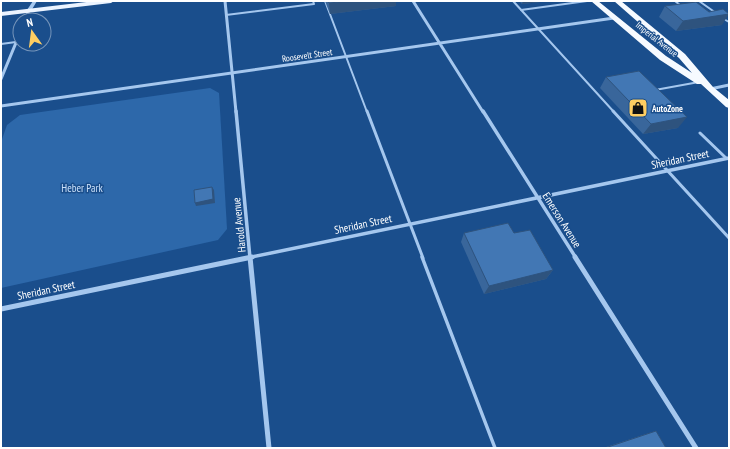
<svg xmlns="http://www.w3.org/2000/svg" width="730" height="449" viewBox="0 0 730 449" font-family="'PT Sans Narrow',sans-serif">
<rect width="100%" height="100%" fill="#1a4e8c"/>
<path fill="#2d68aa" d="M210,88l9,5 8,136 -9,11 -217,48v-146l6,-17 13,-10z"/>
<g fill="none" stroke-linecap="round" stroke-linejoin="round">
<path stroke="#a5c7ee" stroke-width="2" d="M325,1l42,111
M513,1l101,111
M675,1l5,4
M699,1l17,12
M521,10l66,-9
M226,15l88,-11 -1,-3
M722,18l7,4
M1,44l15,-2
M655,90l44,-8"/>
<path stroke="#a5c7ee" stroke-width="3" d="M367,111l56,147
M613,111l116,127
M700,133l26,25"/>
<path stroke="#a5c7ee" stroke-width="3.5" d="M422,257l73,191"/>
<path stroke="#a5c7ee" stroke-width="3" d="M225,1l11,111
M413,1l70,111
M25,20l4,-10
M1,79l19,-46
M710,89l19,-4
M1,106l613,-88"/>
<path stroke="#a5c7ee" stroke-width="3.5" d="M236,111l14,147
M483,111l93,147
M247,258l482,-100"/>
<path stroke="#a5c7ee" stroke-width="5" d="M250,257l19,191
M575,257l121,191
M1,309l251,-52"/>
<path fill="#a5c7ee" fill-rule="evenodd" d="M33,1h4l-6,10h-4v-1z"/>
<path fill="#ecf4ff" fill-rule="evenodd" d="M95,1h19l-3,2 -110,13v-4z"/>
<path fill="#f6faff" fill-rule="evenodd" d="M591,1h7l68,55 26,17 -13,-15 -65,-57h7l64,53 28,33 16,13v8l-3,-1 -25,-23h-4l-37,-24z"/>
</g>
<path fill="#39669b" d="M325,1h71v5l-66,8z
M519,1h31l-28,3z
M665,6l57,19 -46,6 -17,-14z
M606,77l72,51 -35,6 -43,-46z
M464,233h50l39,37 -7,9 -62,15 -23,-52z
M656,431l10,17h-63l40,-13z"/>
<path fill="#2e537e" d="M349,1h47v5l-66,8 -1,-11z
M523,1h27l-28,3z
M729,14l-7,11 -46,6 7,-10z
M687,117l-9,11 -35,6 8,-10z
M212,187l2,3 1,13 -19,3 -1,-3z
M553,270l-7,9 -62,15 5,-8z"/>
<path fill="#4277b4" stroke="#2e537e" d="M328,1h21l-20,2z
M696,2l13,10 14,-3 6,5 -46,7 -18,-15z
M639,71l48,46 -36,7 -45,-47z
M212,187l1,12 -18,4 -1,-13z
M508,223l6,10 16,-3 23,40 -64,16 -25,-53z
M656,431l10,17h-61z"/>
<defs>
<g id="shop-square" transform="scale(1)"><rect x="-9" y="-9" width="18" height="18" rx="4" fill="#ffce62" stroke="#1a4e8c"/><path d="M-5-2.5h2.3a2.7 3.5 0 0 1 5.4 0H5L5.5 6h-11ZM-1.5-2.5h3a1.5 2.3 0 0 0-3 0Z" fill="#111"/></g>
</defs>
<g fill-rule="evenodd">
<use href="#shop-square" x="638" y="108"/>
</g>
<g text-anchor="middle" dominant-baseline="central" stroke-width="3" stroke-linejoin="round" paint-order="stroke">
<g font-size="9" fill="#fff" stroke="#1a4e8c">
<text transform="translate(657 39) rotate(38)">Imperial Avenue</text>
<text transform="translate(307 55) rotate(-8)">Roosevelt Street</text>
</g>
<g font-size="9" font-weight="bold" fill="#fff" stroke="#1a4e8c" text-anchor="start">
<text x="652" y="108">AutoZone</text>
</g>
<g font-size="11" fill="#fff" stroke="#1a4e8c">
<text transform="translate(680 159) rotate(-12)">Sheridan Street</text>
<text transform="translate(562 220) rotate(58)">Emerson Avenue</text>
<text transform="translate(363 224) rotate(-12)">Sheridan Street</text>
<text transform="translate(239 225) rotate(-96)">Harold Avenue</text>
<text transform="translate(46 290) rotate(-12)">Sheridan Street</text>
</g>
<g font-size="11" fill="#cbe1fa" stroke="#1a4e8c">
<text x="82" y="188">Heber Park</text>
</g>
</g>
<rect width="730" height="449" fill="none" stroke="#ffffff" stroke-width="4"/>
<g transform="translate(32 32) rotate(346)"><circle r="19" fill="#1a4e8c" stroke="#7695ba"/>
<path d="M0-3L7 15L0 10L-7 15Z" fill="#ffce62"/>
<text y="-6" font-size="11" font-weight="bold" text-anchor="middle" fill="#ffffff">N</text>
</g>
</svg>
